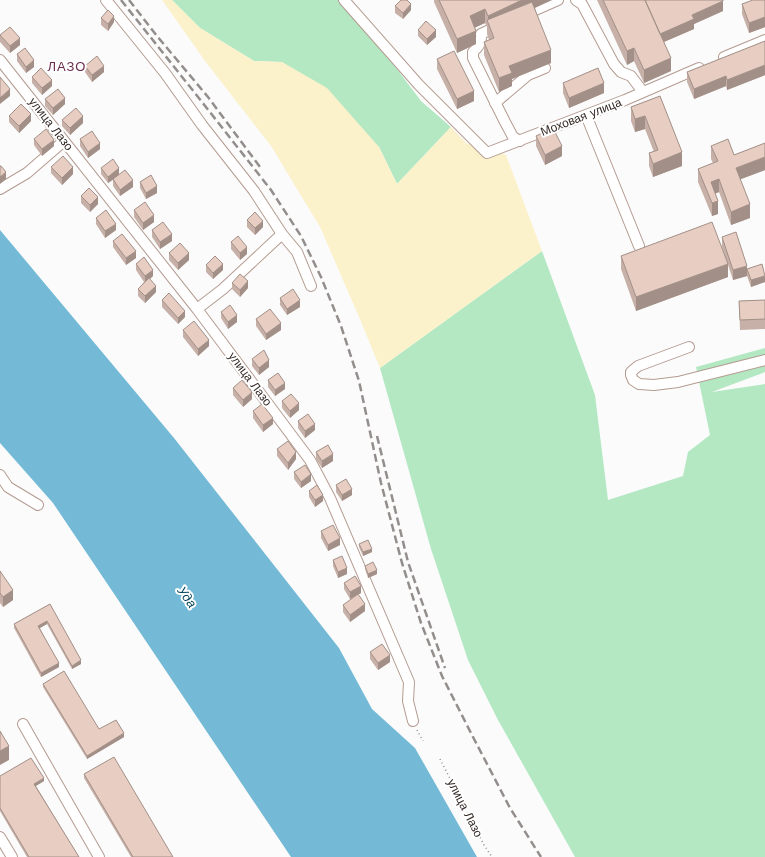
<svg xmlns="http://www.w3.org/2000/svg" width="765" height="857" viewBox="0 0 765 857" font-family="'Work Sans',sans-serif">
<rect width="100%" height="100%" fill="#fbfbfb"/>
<path fill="#b3e8c3" d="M172,0h173l76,101 30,26 -54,57 -18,-37 -97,-85 -28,-1 -54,-33z
M542,251l53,144 13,105 75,-24 5,-24 22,-17 -14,-68 69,-19v24l-53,20 53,-8v473h-190l-77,-137 -30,-60 -37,-111 -51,-181z"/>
<path fill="#fbf2cc" d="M162,0h10l28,28 54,33 28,1 45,26 52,59 18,37 54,-57 16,17 7,-1 32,12 36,96 -162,117 -21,-51 -39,-90 -49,-81 -66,-85z"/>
<path fill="#74bad7" d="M0,230l174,208 165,210 33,61 43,39 62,109h-186l-238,-354 -53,-60z"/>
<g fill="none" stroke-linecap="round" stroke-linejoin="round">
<g stroke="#b49b91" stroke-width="12">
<path id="minor" d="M106,0l59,73 37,52 52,66 28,43 15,18 14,34
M344,0l75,85 68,68 138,-53 74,-32
M576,0l6,4 32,60 7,8 10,4 12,16
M524,15l34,-15
M498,26l-17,8c1,8 -2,13 -8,18v6l32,64 8,15 7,4
M724,57l41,-17
M0,60l197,249 113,151 20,38 79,184 -1,19 5,20
M495,103l33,-28 17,-7
M586,115l53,131
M0,189l27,-16 37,-32
M197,309l26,-20 59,-55
M689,347l-51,19 -7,6v3l2,5 6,4 15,1 24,-3 87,-22
M0,475l8,12 30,18
M23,724l76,133
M0,837l12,20"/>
</g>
<path stroke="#928c8a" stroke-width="1.5" stroke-dasharray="1 3" stroke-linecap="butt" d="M417,730l6,11
M440,759l44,86 8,12"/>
<use href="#minor" stroke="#fff" stroke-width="10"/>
<path stroke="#938e8c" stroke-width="2.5" stroke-dasharray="8 4" stroke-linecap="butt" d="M121,0l81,102 69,88 30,46 20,41 20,49 18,55 22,102 21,80 19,60 21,53 31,61 37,71 31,49
M129,0l28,36 51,61 52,70
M377,436l31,126 37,106"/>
</g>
<path fill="#c7b0a7" d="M434,0h118l-17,8 16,55 -39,16v7l-13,6 -15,-37v-13l5,-2 -2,-6v-7l-2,-4 -10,4 1,17 -19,9 -23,-51z
M597,0h126v11l-29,13v5l-30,13 7,29 -27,12 -10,-22 -7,4z
M765,0v27l-16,6 -7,-19v-10z
M395,6l16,4 -8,9 -8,-6z
M101,18l13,4 -6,9 -7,-6z
M418,30l18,7 -9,8 -9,-9z
M0,35l20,10 -10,8 -10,-11z
M765,41v34l-38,15 -1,-4 -32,13 -7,-17v-10z
M17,54l17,13 -8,6 -9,-12z
M437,59l37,42 -17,8 -20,-40z
M85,66l19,6 -12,10 -7,-10z
M32,77l20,9 -10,9 -10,-12z
M563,83l41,10 -35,15 -6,-15z
M660,96l22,70 -29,11 -4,-11v-13l5,-1 -9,-23 -10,3 -4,-11v-14z
M45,99l20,5 -12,11 -8,-9z
M9,116l22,5 -12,12 -10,-11z
M62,120l21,3 -13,12 -8,-9z
M536,136l26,20 -17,9 -9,-19z
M34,139l20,7 -12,10 -8,-11z
M80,139l20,10 -12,9 -8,-12z
M765,143v27l-25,9 10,39 -19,7 -12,-33 -4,2 3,20 -6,2 -14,-34v-13l15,-6 -2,-4v-13l23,9z
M51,167l22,7 -11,11 -11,-12z
M101,168l18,6 14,13 -13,9 -7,-10v-6l-5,3 -7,-9z
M140,182l17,11 -11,6 -6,-11z
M81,196l17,8 -8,8 -9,-9z
M134,210l20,12 -11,8 -9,-13z
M96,218l20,12 -11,8 -9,-14z
M247,220l16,7 -8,8 -8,-8z
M152,230l20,11 -12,8 -8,-12z
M722,237l25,32 18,5v8l-14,5 -4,-11 -14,4 -11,-33z
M113,241l23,17 -10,7 -13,-18z
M231,242l16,12 -7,6 -9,-11z
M169,253l20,7 -11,10 -9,-10z
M621,256l107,21 -92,34 -15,-42z
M136,264l17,12 -3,3 6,13 -11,11 -7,-7v-7l6,-7 -8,-12z
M206,265l17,5 -10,9 -7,-7z
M232,283l16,5 -8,9 -8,-8z
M280,298l20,9 -13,8 -7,-10z
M162,300l23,17 -7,7 -16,-17z
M765,300v29l-25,1 -1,-29z
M221,312l16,10 -9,7 -7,-11z
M256,319l25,11 -15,10 -10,-14z
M183,330l26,16 -11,10 -15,-19z
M252,359l17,8 -10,8 -7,-9z
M268,380l17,9 -10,7 -7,-9z
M233,388l19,11 -9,8 -10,-12z
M282,401l17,9 -9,8 -8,-10z
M253,411l20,13 -10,8 -10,-14z
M298,421l17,9 -10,8 -7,-10z
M277,449l19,10 -8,11 -11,-14z
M316,452l17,9 -11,7 -6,-9z
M294,472l17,9 -10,7 -7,-9z
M336,485l16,10 -10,6 -6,-9z
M309,491l14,10 -8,6 -6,-10z
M321,531l19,14 -12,6 -7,-13z
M359,544l13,8 -9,4 -4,-9z
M333,560l14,14 -9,4 -5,-12z
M365,566l12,8 -9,4 -3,-9z
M0,571l13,29 -10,7 -3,-4z
M344,583l17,10 -11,6 -6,-10z
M50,604l31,60 -9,5 -25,-45 -7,4 19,39 -18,10 -27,-49v-4z
M343,605l22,6 -15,11 -7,-10z
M370,652l20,10 -12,8 -8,-11z
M43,684l56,45 25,8 -37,22 -44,-72z
M84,774l89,83h-42l-47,-79z
M0,776l44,5 -8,5 43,71h-52l-27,-46z"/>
<path fill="#a29088" d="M522,0h30l-62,28 -2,-5v-7z
M723,1v10l-29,13v5l-35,15v-10l33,-19z
M411,4v6l-8,9v-6z
M485,9v14l-15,7v-14z
M114,16v6l-6,9v-7z
M765,17v10l-16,6v-10z
M436,30v7l-9,8v-6z
M476,31v13l-19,9v-14z
M20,38v7l-10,8v-7z
M634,48v13l-7,4v-14z
M551,50v13l-39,16v7l-13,6v-14l10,-12z
M671,58v13l-27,12v-13z
M34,60v7l-8,6v-6z
M765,65v10l-38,15v-10z
M104,66v6l-12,10v-7z
M726,76v10l-32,13v-10z
M52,80v6l-10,9v-7z
M604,83v10l-35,15v-10z
M10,89v7l-10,8v-6z
M474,91v10l-17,8v-10z
M65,98v6l-12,11v-7z
M31,114v7l-12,12v-7z
M83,116v7l-13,12v-7z
M645,116v13l-10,3v-13z
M54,140v6l-12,10v-7z
M100,143v6l-12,9v-6z
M562,146v10l-17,9v-10z
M682,152v14l-29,11v-13z
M765,157v13l-29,11v-13z
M73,167v7l-11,11v-7z
M119,168v7l-11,8v-6z
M6,172v7l-6,5v-7z
M719,179v13l-8,3v-13z
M133,180v7l-13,9v-6z
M157,186v7l-11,6v-6z
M98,197v7l-8,8v-7z
M718,201v13l-6,2v-13z
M750,204v14l-19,7v-13z
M154,215v7l-11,8v-7z
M263,221v6l-8,8v-7z
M116,224v6l-11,8v-7z
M172,234v7l-12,8v-7z
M247,247v7l-7,6v-7z
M136,251v7l-10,7v-7z
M189,253v7l-11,10v-7z
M223,264v6l-10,9v-6z
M728,264v13l-92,34v-14z
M747,266v10l-14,4v-10z
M153,270v6l-8,7v-7z
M765,276v6l-14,5v-7z
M248,281v7l-8,9v-7z
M156,286v6l-11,11v-7z
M300,300v7l-13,8v-6z
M185,311v6l-7,7v-6z
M237,315v7l-9,7v-7z
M281,323v7l-15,10v-6z
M209,340v6l-11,10v-7z
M269,360v7l-10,8v-7z
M285,383v6l-10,7v-6z
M252,392v7l-9,8v-7z
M299,403v7l-9,8v-7z
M273,418v6l-10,8v-7z
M315,424v6l-10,8v-7z
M296,452v7l-8,11v-7z
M333,454v7l-11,7v-7z
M311,474v7l-10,7v-6z
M352,489v6l-10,6v-6z
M323,495v6l-8,6v-7z
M340,538v7l-12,6v-6z
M372,549v3l-9,4v-4z
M347,568v6l-9,4v-6z
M377,570v4l-9,4v-4z
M361,586v7l-11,6v-7z
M13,590v10l-10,7v-10z
M365,604v7l-15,11v-7z
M47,621v3l-9,5v-3z
M390,655v7l-12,8v-7z
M81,660v4l-9,5v-3z
M59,663v4l-18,10v-4z
M124,733v4l-37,22v-3z
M9,746v14l-9,5v-14z
M44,778v3l-10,6v-3z"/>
<path fill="#e7cdc2" stroke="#a29088" d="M401,0h6l4,4 -8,9 -8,-7z
M439,0h83l-34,16 -3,-7 -15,7 6,15 -19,8z
M603,0h42l26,58 -27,12 -10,-22 -7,3z
M645,0h78v1l-31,14 2,4 -34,15z
M753,0h12v17l-16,6 -7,-19z
M532,2l19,48 -42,16 3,7 -13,5 -15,-36 10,-4 -7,-18z
M108,10l6,6 -6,8 -7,-6z
M426,21l10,9 -9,9 -9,-9z
M10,27l10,11 -10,8 -10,-11z
M765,41v24l-38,15 -1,-4 -32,13 -7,-17z
M25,48l9,12 -8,7 -9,-13z
M454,51l20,40 -17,8 -20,-40z
M97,56l7,10 -12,9 -7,-9z
M41,68l11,12 -10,8 -10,-11z
M598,68l6,15 -35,15 -6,-15z
M0,77l10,12 -10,9z
M58,89l7,9 -12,10 -8,-9z
M660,96l22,56 -29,12 -4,-11 9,-3 -13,-34 -10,3 -4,-12z
M21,104l10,10 -12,12 -10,-10z
M76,108l7,8 -13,12 -8,-8z
M553,128l9,18 -17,9 -9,-19z
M46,129l8,11 -12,9 -8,-10z
M92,131l8,12 -12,9 -8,-13z
M728,139l6,16 31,-12v14l-29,11 14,36 -19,8 -12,-33 -8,3 7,19 -6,2 -14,-34 20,-8 -7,-15z
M63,156l10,11 -11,11 -11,-11z
M113,159l6,9 -11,9 -7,-9z
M0,166h1l5,6 -6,5z
M125,170l8,10 -13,10 -7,-11z
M151,175l6,11 -11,7 -6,-11z
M89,188l9,9 -8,8 -9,-9z
M145,202l9,13 -11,8 -9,-13z
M106,210l10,14 -11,7 -9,-13z
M255,212l8,9 -8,7 -8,-8z
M163,222l9,12 -12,8 -8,-12z
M712,222l16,42 -92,33 -15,-41z
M736,232l11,34 -14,4 -11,-33z
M122,234l14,17 -10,7 -13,-17z
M238,236l9,11 -7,6 -9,-11z
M180,243l9,10 -11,10 -9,-10z
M215,256l8,8 -10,9 -7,-8z
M144,257l9,13 -8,6 -9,-12z
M762,264l3,12 -14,4 -4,-11z
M240,274l8,7 -8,9 -8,-7z
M149,278l7,8 -11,10 -7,-7z
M293,289l7,11 -13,9 -7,-11z
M169,293l16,18 -7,7 -16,-18z
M765,300v19l-25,1 -1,-19z
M230,305l7,10 -9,7 -7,-10z
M270,309l11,14 -15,11 -10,-15z
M194,321l15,19 -11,9 -15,-19z
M264,350l5,10 -10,8 -7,-9z
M278,373l7,10 -10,7 -7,-10z
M242,380l10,12 -9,8 -10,-12z
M291,394l8,9 -9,8 -8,-10z
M262,404l11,14 -10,7 -10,-14z
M308,414l7,10 -10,7 -7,-10z
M288,441l8,11 -8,11 -11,-14z
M328,445l5,9 -11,7 -6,-9z
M305,465l6,9 -10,8 -7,-10z
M346,479l6,10 -10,6 -6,-10z
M317,485l6,10 -8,5 -6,-9z
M333,525l7,13 -12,7 -7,-14z
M368,540l4,9 -9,3 -4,-8z
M342,556l5,12 -9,4 -5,-12z
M373,562l4,8 -9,4 -3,-8z
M0,571l13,19 -10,7 -3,-4z
M355,576l6,10 -11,6 -6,-9z
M358,594l7,10 -15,11 -7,-10z
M50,604l31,56 -9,6 -25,-45 -9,5 21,37 -18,10 -27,-49z
M382,644l8,11 -12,8 -8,-11z
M64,671l35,58 17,-9 8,13 -37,23 -44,-72z
M0,731l9,15 -9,5z
M114,757l59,100h-40l-49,-83z
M31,758l13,20 -10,6 45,73h-50l-29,-49v-32z"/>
<g text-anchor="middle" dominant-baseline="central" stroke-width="4" stroke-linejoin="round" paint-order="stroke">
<g font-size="12" fill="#322824" stroke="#fff">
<text transform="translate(581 117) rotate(-21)">Моховая улица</text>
<text transform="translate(51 124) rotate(52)">улица Лазо</text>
<text transform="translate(250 379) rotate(53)">улица Лазо</text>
<text transform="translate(465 808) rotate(63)">улица Лазо</text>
</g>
<g font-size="13" letter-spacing="1" fill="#6b2b4d" stroke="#fff">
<text x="67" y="66">ЛАЗО</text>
</g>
<g font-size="13" font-style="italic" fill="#034358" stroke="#fff">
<text transform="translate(187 597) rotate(54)">Уда</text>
</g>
</g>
</svg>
